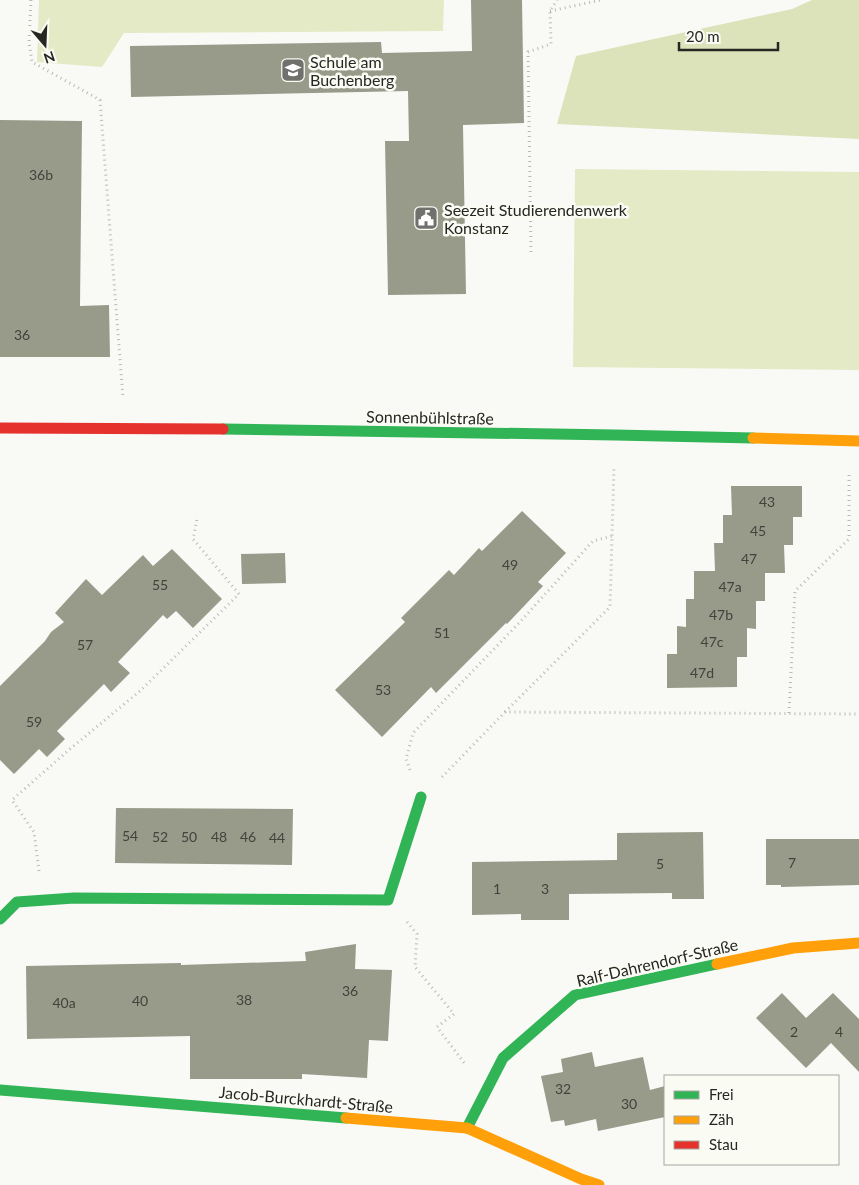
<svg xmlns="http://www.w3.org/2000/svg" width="859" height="1185" viewBox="0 0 859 1185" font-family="Lato,sans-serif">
<rect width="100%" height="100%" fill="#f9faf6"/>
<path fill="#e3eac5" d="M39,0h405l-1,31 -319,2 -22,34 -65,-5z
M575,169l284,3v198l-286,-3z"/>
<path fill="#dce3ba" d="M812,0h47v139l-302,-15 19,-68 216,-47z"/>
<path fill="#989a8a" d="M471,0h51l2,123 -61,2 3,169 -78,1 -3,-154h24l-1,-50 -277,6 -1,-51 251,-4 1,11 90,-2z
M0,120l82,1 -2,185 29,-1 1,52h-110z
M731,486h71v31h-9v28h-9l1,28h-20v28h-9v28l-9,-1v29h-10v30l-70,1v-34h10v-28l9,1v-28h8v-28h21l-1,-28h9v-28h9z
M522,511l44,42 -28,29 5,4 -36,38 -1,-1 -70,70 -5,-6 -49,50 -47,-47 70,-68 -4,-4 48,-48 5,5 25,-27 3,3z
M172,549l50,50 -29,29 -17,-17 -9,8 -4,-4 -45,47 12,11 -19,19 -7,-8 -47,47 8,8 -18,18 -8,-8 -25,25 -14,-14v-74l45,-45 6,-9 13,-10 -9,-9 31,-34 16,16 41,-40 10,11z
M285,553l1,30 -44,1 -1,-30z
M116,808l177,1 -1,56 -177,-2z
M703,832l1,67h-32v-6l-103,1v26h-48v-6l-49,1v-53l145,-2v-27z
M766,839h93v46l-78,2v-2h-15z
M356,944l-1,25 37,1 -4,71 -19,-1 -2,38 -65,-4v5h-112v-43l-163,3 -1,-73 155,-3v2l125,-4 -1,-9z
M782,993l24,25 27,-25 26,26v53l-28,-29 -25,25 -50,-50z
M592,1052l3,15 48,-10 7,33 15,-4v31l-67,14 -2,-12 -31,7 -1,-6 -13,2 -10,-46 22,-4 -2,-13z"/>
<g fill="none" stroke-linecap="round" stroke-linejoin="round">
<path stroke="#b9b9b8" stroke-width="3" stroke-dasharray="1 4" stroke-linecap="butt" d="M31,0l-2,42 3,20 68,38 23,298
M550,11l51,-11
M531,252l-3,-200 23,-8 -1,-33 7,-11
M505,712l105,-105 4,-141
M789,713l6,-122 54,-52v-67
M410,770l-4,-11 7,-26 107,-111 73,-81 19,-5
M442,777l63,-65 354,2
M39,871l-5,-39 -22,-32 58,-51 70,-58 99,-97 -46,-55 4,-20
M407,922l10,12 -2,33 39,47 -17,13 28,37"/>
<path stroke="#30b455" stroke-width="11" d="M223,429l392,6 138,3
M0,919l17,-17 57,-4 314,2 33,-103
M0,1090l346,28
M467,1128l36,-70 72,-63 142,-31"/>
<path stroke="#ff9f0a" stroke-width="11" d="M753,438l106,3
M717,964l76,-16 66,-5
M346,1118l121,10 114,51 18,6"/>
<path stroke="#e5322d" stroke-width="11" d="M0,428l223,1"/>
</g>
<defs>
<g id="school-square" transform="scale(1.25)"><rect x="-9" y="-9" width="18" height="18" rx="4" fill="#70706d" stroke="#fafcf4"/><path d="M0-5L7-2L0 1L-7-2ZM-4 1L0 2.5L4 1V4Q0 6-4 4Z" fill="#fff"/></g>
<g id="civic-square" transform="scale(1.25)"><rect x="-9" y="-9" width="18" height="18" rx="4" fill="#70706d" stroke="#fafcf4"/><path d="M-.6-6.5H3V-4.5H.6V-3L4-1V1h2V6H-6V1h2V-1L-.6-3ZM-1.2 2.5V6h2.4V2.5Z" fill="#fff"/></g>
</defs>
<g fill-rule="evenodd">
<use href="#school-square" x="293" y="70"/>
<use href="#civic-square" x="426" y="218"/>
</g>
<g text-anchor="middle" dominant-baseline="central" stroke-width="5" stroke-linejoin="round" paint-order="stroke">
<g font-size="14" fill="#42433d">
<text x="41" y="174">36b</text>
<text x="22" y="334">36</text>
<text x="767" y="501">43</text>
<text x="758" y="530">45</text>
<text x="749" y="558">47</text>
<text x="510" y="564">49</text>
<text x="160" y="584">55</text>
<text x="730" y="586">47a</text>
<text x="721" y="614">47b</text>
<text x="442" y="632">51</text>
<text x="712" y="641">47c</text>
<text x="85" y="644">57</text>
<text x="702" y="672">47d</text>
<text x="383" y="689">53</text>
<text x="34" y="721">59</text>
<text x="130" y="835">54</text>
<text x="160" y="836">52</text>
<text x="189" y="836">50</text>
<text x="219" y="836">48</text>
<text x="248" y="836">46</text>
<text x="277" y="837">44</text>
<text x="792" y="862">7</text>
<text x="660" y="863">5</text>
<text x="497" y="888">1</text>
<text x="545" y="888">3</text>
<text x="350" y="990">36</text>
<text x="244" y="999">38</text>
<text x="140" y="1000">40</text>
<text x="64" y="1002">40a</text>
<text x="794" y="1031">2</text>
<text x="839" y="1031">4</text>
<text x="563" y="1088">32</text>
<text x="629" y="1103">30</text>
</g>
<g font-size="16" fill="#262623" stroke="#fafcf4" text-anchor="start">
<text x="310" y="61">Schule am<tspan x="310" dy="18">Buchenberg</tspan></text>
<text x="444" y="209">Seezeit Studierendenwerk<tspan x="444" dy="18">Konstanz</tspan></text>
</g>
<g font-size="16" fill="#262623" stroke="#fafcf4">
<text transform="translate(430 417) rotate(1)">Sonnenbühlstraße</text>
<text transform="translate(657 962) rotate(-13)">Ralf-Dahrendorf-Straße</text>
<text transform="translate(306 1099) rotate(5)">Jacob-Burckhardt-Straße</text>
</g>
</g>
<rect x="664" y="1075" width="175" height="90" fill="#fafcf4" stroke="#a5a6a0"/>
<rect x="674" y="1091" width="25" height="8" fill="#30b455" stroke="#a5a6a0"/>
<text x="709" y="1100" font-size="15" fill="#262623">Frei</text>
<rect x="674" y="1116" width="25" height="8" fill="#ff9f0a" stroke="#a5a6a0"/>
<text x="709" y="1125" font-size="15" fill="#262623">Zäh</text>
<rect x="674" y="1141" width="25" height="8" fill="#e5322d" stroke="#a5a6a0"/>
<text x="709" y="1150" font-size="15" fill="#262623">Stau</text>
<g transform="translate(45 45) rotate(161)" stroke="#fafcf4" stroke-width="4" paint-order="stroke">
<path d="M0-4L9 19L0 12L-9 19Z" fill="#262623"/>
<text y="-8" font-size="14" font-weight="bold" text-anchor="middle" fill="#262623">N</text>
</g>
<path d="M679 42v8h99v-8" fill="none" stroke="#262623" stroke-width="2.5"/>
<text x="686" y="42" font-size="15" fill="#262623" stroke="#fafcf4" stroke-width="4" paint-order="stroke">20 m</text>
</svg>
